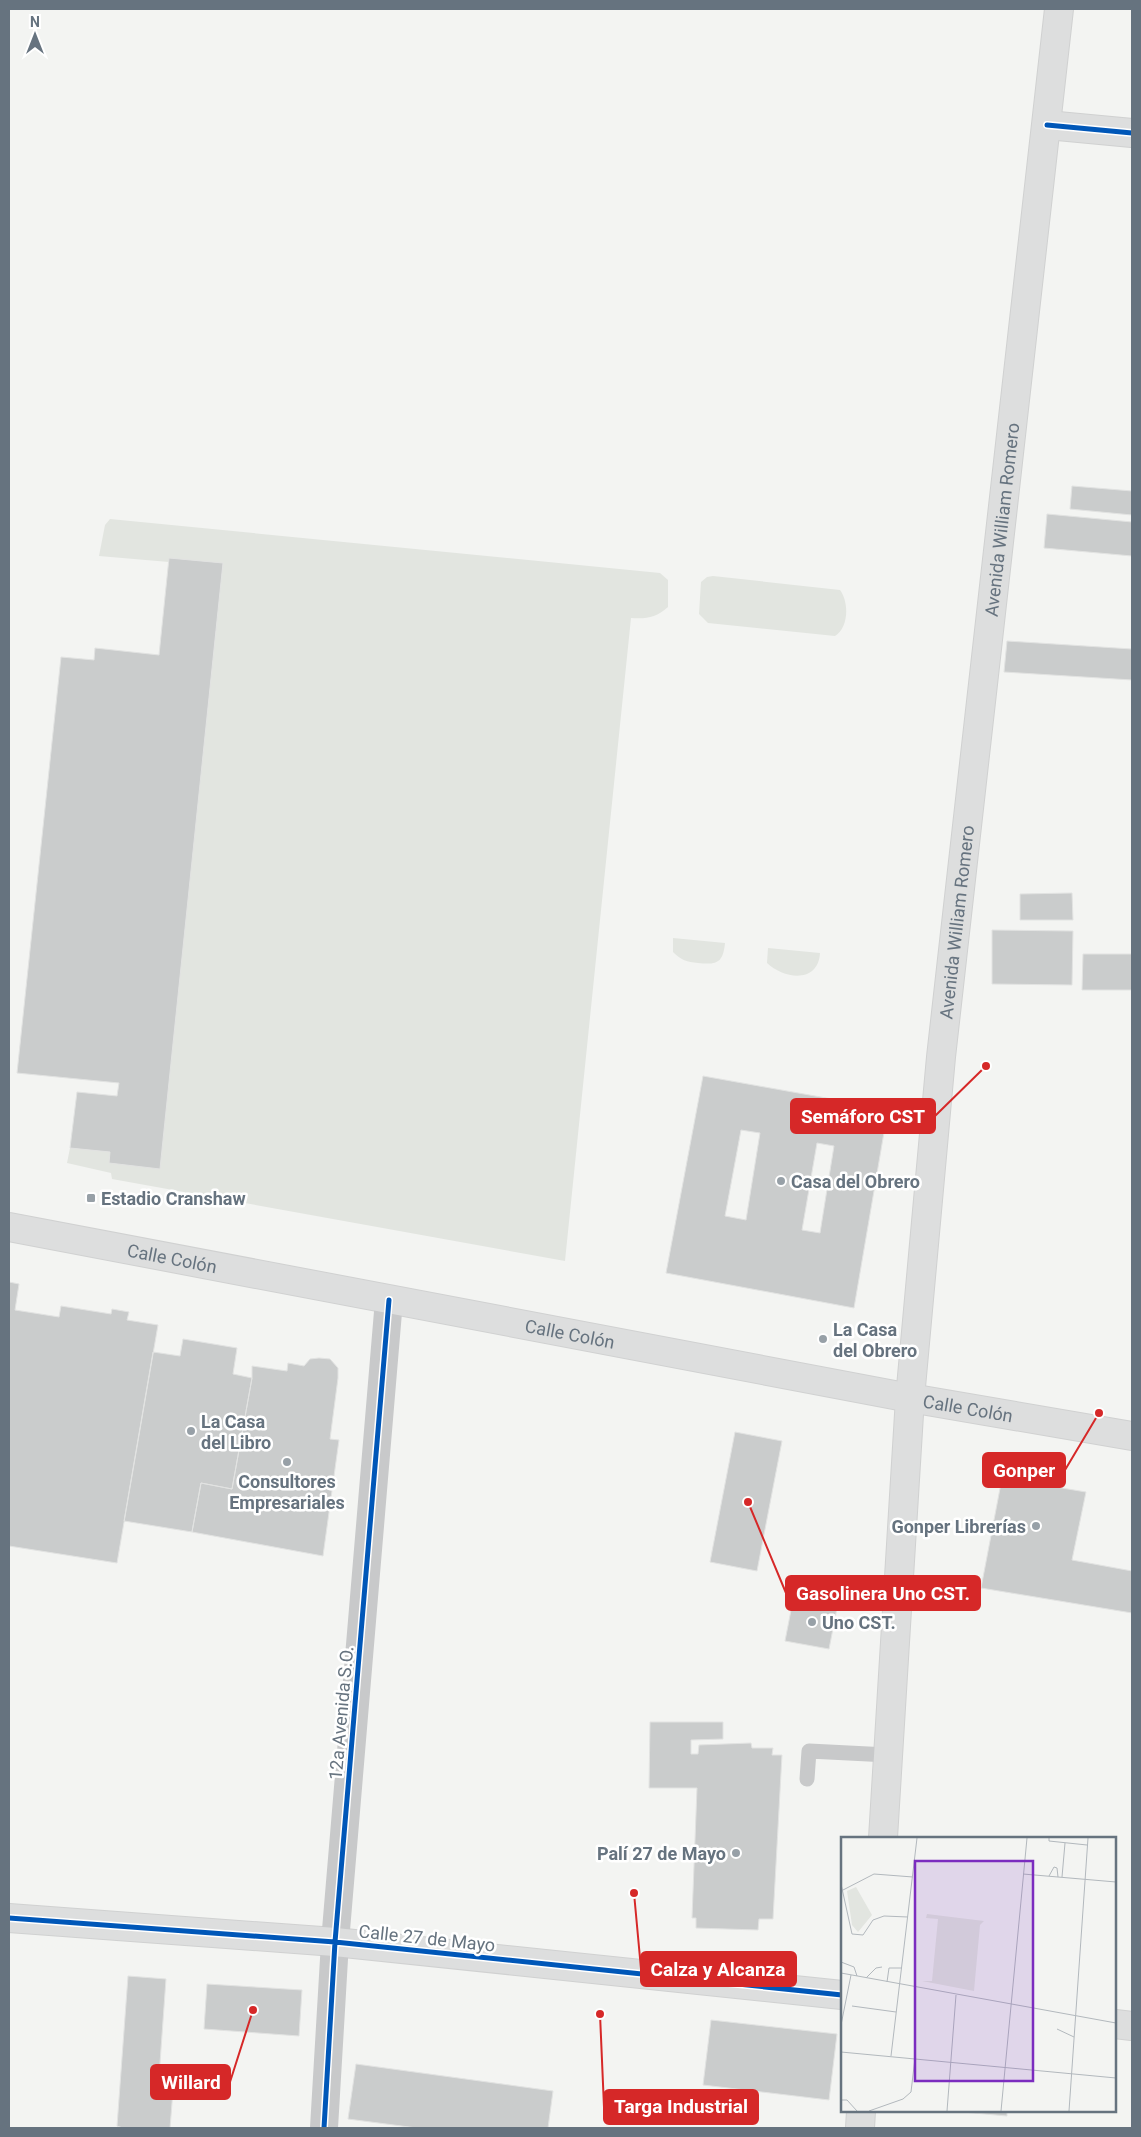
<svg xmlns="http://www.w3.org/2000/svg" width="1141" height="2137" viewBox="0 0 1141 2137" font-family="Roboto,sans-serif">
<rect width="100%" height="100%" fill="#f3f4f2"/>
<path fill="#e2e5e0" d="M110,519l550,54 8,7v27c-12,11 -22,12 -37,11l-66,643 -453,-82 -1,-6 -44,-10 3,-15 40,4 -1,11 50,5 64,-605 -54,-5v4l-70,-6 6,-31z
M713,576l127,14c9,12 9,37 -5,46l-127,-13 -9,-9 2,-32 6,-5z
M673,938l52,5c-2,20 -8,22 -27,20 -11,-1 -17,-3 -25,-11z
M768,948l52,5c-2,31 -36,26 -53,10z"/>
<path fill="#cacccc" stroke="#e2e3e2" fill-rule="evenodd" d="M1072,486l60,5v24l-62,-6z
M1047,514l85,8v34l-88,-8z
M169,558l54,5 -63,606 -51,-6 1,-11 -40,-4 7,-56 40,4 2,-13 -102,-10 44,-416 33,3 1,-12 64,7z
M1007,641l125,8v31l-128,-8z
M1072,893l1,27h-53v-26z
M992,930l81,1 -1,54 -80,-1z
M1083,954h49v36h-50z
M703,1076l185,33 -34,199 -188,-35zM741,1130l19,3 -14,87 -21,-4zM817,1143l17,3 -14,87 -18,-3z
M9,1282l10,2 -4,26 44,7 2,-11 50,8 1,-5 17,3 -2,8 31,5 -41,238 -108,-17z
M183,1339l54,9 -4,26 19,4 -20,111 -31,-6 -9,49 -68,-11 29,-169 27,4z
M319,1358l11,1 8,9v10l-8,61 9,1 -16,116 -131,-24 9,-49 31,6 20,-111v-12l35,5 1,-8 16,3 6,-7z
M735,1432l47,9 -25,130 -47,-9z
M1002,1478l84,14 -14,68 60,11v42l-151,-25z
M794,1595l44,8 -9,46 -44,-8z
M650,1722h73v17l-32,1v14h7l1,-9 52,-2 1,5h21l-1,7h10l-9,164h-14l-1,11 -62,-2v-10h-4l5,-130h-48z
M128,1976l38,3 -7,98 15,1 -4,50h-47l-6,-2z
M207,1984l95,6 -3,46 -95,-7z
M711,2020l126,14 -8,66 -126,-15z
M356,2064l197,27 -5,37h-131l-69,-9z
M952,2111h55v5z"/>
<g fill="none" stroke-linecap="round" stroke-linejoin="round">
<g stroke="#d0d1d1" stroke-width="30">
<g id="secondary">
<path d="M1047,125l85,8"/>
<path id="s1" d="M9,1227l901,171 222,38"/>
<path id="s2" d="M883,1838l27,-440 31,-341 118,-1048"/>
<path d="M9,1918l326,24 507,53"/>
<path d="M1115,2024l17,2"/>
<path d="M860,2128l1,-17"/>
</g>
</g>
<path stroke="#c8c9ca" stroke-width="15" d="M807,1779l2,-28 79,4"/>
<path stroke="#c8c9ca" stroke-width="28" d="M324,2128l11,-186 54,-642"/>
<use href="#secondary" stroke="#dddede" stroke-width="28"/>
<g stroke="#fff" stroke-width="8">
<path id="cycleway" d="M1047,125l85,8
M9,1918l326,24 507,53
M324,2128l11,-186 54,-642"/>
</g>
<use href="#cycleway" stroke="#0057b8" stroke-width="5"/>
</g>
<g fill="#97a0a7" stroke="#fff" stroke-width="2">
<circle cx="781" cy="1181" r="5"/>
<rect x="86" y="1193" width="10" height="10" rx="2.5"/>
<circle cx="823" cy="1339" r="5"/>
<circle cx="191" cy="1431" r="5"/>
<circle cx="287" cy="1462" r="5"/>
<circle cx="1036" cy="1526" r="5"/>
<circle cx="812" cy="1622" r="5"/>
<circle cx="736" cy="1853" r="5"/>
</g>
<g text-anchor="middle" dominant-baseline="central" stroke-width="5" stroke-linejoin="round" paint-order="stroke">
<g font-size="18" fill="#66737f" stroke="#fff">
<text stroke="none"><textPath href="#s2" startOffset="1324">Avenida William Romero</textPath></text>
<text stroke="none"><textPath href="#s2" startOffset="919">Avenida William Romero</textPath></text>
<text stroke="none"><textPath href="#s1" startOffset="166">Calle Colón</textPath></text>
<text stroke="none"><textPath href="#s1" startOffset="571">Calle Colón</textPath></text>
<text stroke="none"><textPath href="#s1" startOffset="976">Calle Colón</textPath></text>
<text transform="translate(341 1713) rotate(-85)">12a Avenida S.O.</text>
<text transform="translate(427 1938) rotate(6)">Calle 27 de Mayo</text>
</g>
<g font-size="18" font-weight="bold" fill="#66737f" stroke="#fff" text-anchor="start">
<text x="791" y="1181">Casa del Obrero</text>
<text x="101" y="1198">Estadio Cranshaw</text>
<text x="833" y="1329">La Casa<tspan x="833" dy="21">del Obrero</tspan></text>
<text x="201" y="1421">La Casa<tspan x="201" dy="21">del Libro</tspan></text>
<text x="287" y="1481" text-anchor="middle">Consultores<tspan x="287" dy="21">Empresariales</tspan></text>
<text x="1026" y="1526" text-anchor="end">Gonper Librerías</text>
<text x="822" y="1622">Uno CST.</text>
<text x="726" y="1853" text-anchor="end">Palí 27 de Mayo</text>
</g>
</g>
<g transform="translate(841 1837)">
<rect width="275" height="275" fill="#f3f4f2"/>
<path d="M15,50l16,28 -14,17 -6,-7 -5,-34zM86,77l57,7 -4,4 -6,66 -52,-10h10l6,-62 -12,-1z" fill="#e2e5e0"/>
<path fill="none" stroke="#b2b8bd" stroke-width="1" d="M208,1v3l38,4M182,37l93,8M208,39l5,-9 3,1 1,9M221,40l3,-34M0,47l11,50 11,1 10,-15 11,-4 24,1M2,53l31,-16 39,3M0,125l13,5 3,9M0,136l275,50M25,141l10,-10 6,-1M46,145l2,-14h13M11,169l44,6M0,188l10,-50M216,192l17,8M0,215l275,26M50,219l26,-218M0,263h6l10,11M28,274l34,-12 8,-7 4,-34M106,274l9,-116M160,274l26,-273M228,274l19,-273"/>
<path fill="#7b2cbf" fill-opacity="0.15" stroke="#7b2cbf" stroke-width="2.5" d="M74,24h118v220h-118z"/>
<rect width="275" height="275" fill="none" stroke="#66737f" stroke-width="2.5"/>
</g>
<path fill="none" stroke="#d62828" stroke-width="2" d="M986 1066L935 1116M1099 1413L1065 1470M748 1502L786 1593M634 1893L641 1969M253 2010L230 2082M600 2014L604 2107"/>
<g fill="#d62828" stroke="#fff" stroke-width="2">
<circle cx="986" cy="1066" r="5"/>
<circle cx="1099" cy="1413" r="5"/>
<circle cx="748" cy="1502" r="5"/>
<circle cx="634" cy="1893" r="5"/>
<circle cx="253" cy="2010" r="5"/>
<circle cx="600" cy="2014" r="5"/>
</g>
<g fill="#d62828" stroke="#d62828" stroke-width="2">
<rect x="791" y="1099" width="144" height="34" rx="5"/>
<rect x="983" y="1453" width="82" height="34" rx="5"/>
<rect x="786" y="1576" width="194" height="34" rx="5"/>
<rect x="641" y="1952" width="155" height="34" rx="5"/>
<rect x="151" y="2065" width="79" height="34" rx="5"/>
<rect x="604" y="2090" width="154" height="34" rx="5"/>
</g>
<g font-size="19" text-anchor="middle" font-weight="bold" fill="#fff">
<text x="863" y="1123">Semáforo CST</text>
<text x="1024" y="1477">Gonper</text>
<text x="883" y="1600">Gasolinera Uno CST.</text>
<text x="718" y="1976">Calza y Alcanza</text>
<text x="191" y="2089">Willard</text>
<text x="681" y="2113">Targa Industrial</text>
</g>
<rect width="1141" height="2137" fill="none" stroke="#66737f" stroke-width="20"/>
<g transform="translate(35 35)" stroke="#ffffff" stroke-width="4" paint-order="stroke">
<path d="M0-4L9 19L0 12L-9 19Z" fill="#66737f"/>
<text y="-8" font-size="14" font-weight="bold" text-anchor="middle" fill="#66737f">N</text>
</g>
</svg>
